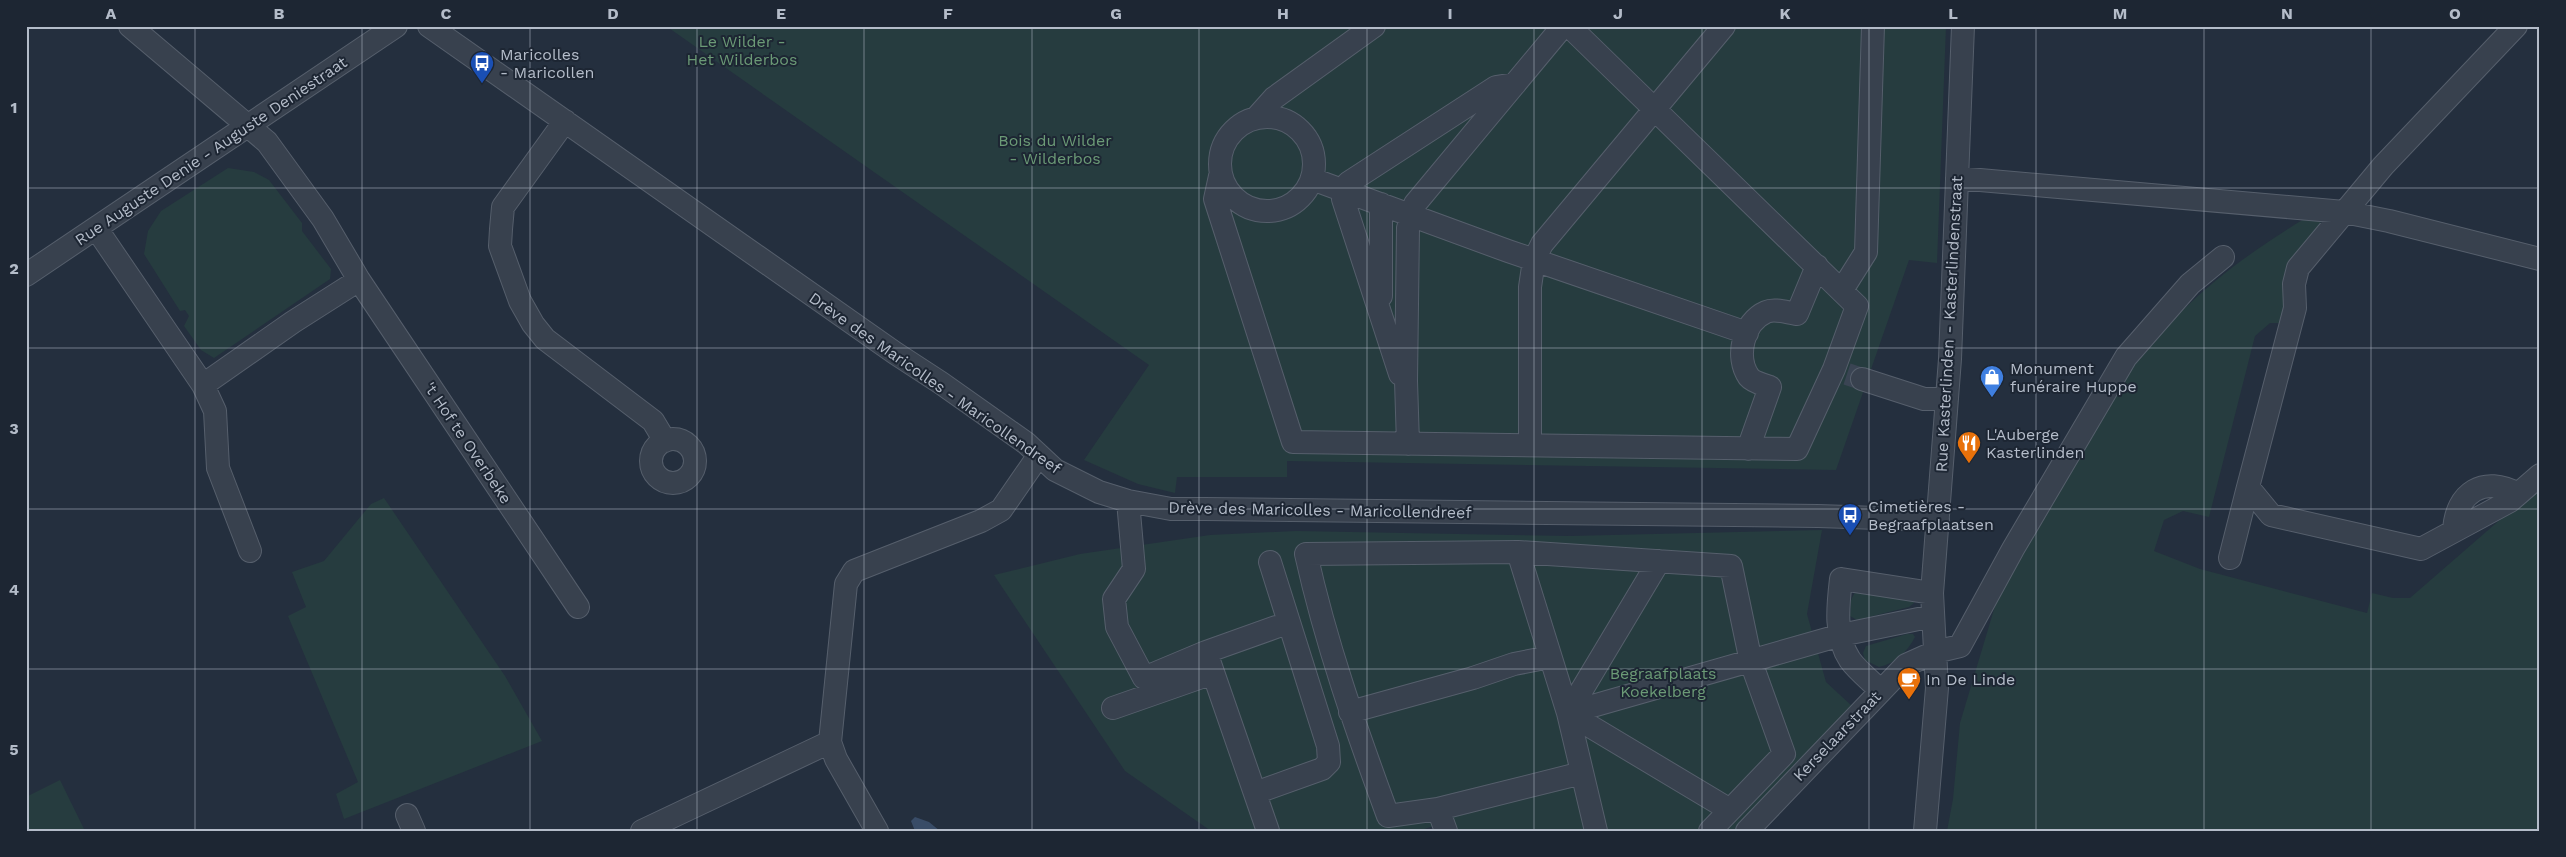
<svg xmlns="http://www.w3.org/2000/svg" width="2566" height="857" viewBox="0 0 2566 857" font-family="'Work Sans',sans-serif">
<rect width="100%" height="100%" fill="#242f3e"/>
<path fill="#263c3f" d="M666,26h1280l-9,237 -28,-3 -73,210 -549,-9v16h-110l-2,16 -37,-9 -54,-24 65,-95z
M228,168l26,4 15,8 33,43v8l29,38 -1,10 -116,79 -13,-8 -17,-24 5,-10 -4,-6 -5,1 -36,-57 4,-23 13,-20z
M2304,219l13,1 6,4 -39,99h-14l-15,13 -46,181 -26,-6 -19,9 -10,31 46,18 167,44 5,-20 21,5h17l130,-113v343l-2,3h-591l6,-32 7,-76 35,-117 23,-47 110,-186c51,-68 104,-110 176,-154z
M384,498l121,178 37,65 -198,78 -8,-25 22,-12 -70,-166 18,-9 -14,-35 32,-11 47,-57z
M1822,530l-15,84 19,68 27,25 -50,55 -69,69h-296l-1,-6 -19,6h-207l-86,-60 -131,-196 86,-21 130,-19 86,-4 274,5z
M1856,590l57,10 1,3 -5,4 -52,13 -7,-4 1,-16z
M1907,634h6l2,3c-8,15 -19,26 -36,30l-14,-7 -2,-7 3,-7z
M60,780l25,51h-59v-34z"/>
<path fill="#394c67" d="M915,817l14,5 11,9h-25l-4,-10z"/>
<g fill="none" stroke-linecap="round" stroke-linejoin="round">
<path stroke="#3a4453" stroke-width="22" stroke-dasharray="22 11" stroke-linecap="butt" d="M1847,374l15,5"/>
<g stroke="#565f6c" stroke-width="24">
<path id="minor" d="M130,26l137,116 56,77 36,61 219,327
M429,26l466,327 46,30 85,60 29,27 44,22 29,9 43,8h34l613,7 120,4
M2516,26l-133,140 -85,102 -4,16 1,24 -47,179 23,28 150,34 89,-48 30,-26
M1220 164a47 47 0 1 1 94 0a47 47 0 1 1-94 0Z
M1257,117l17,-19 100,-72
M565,121l-62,86 -2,22 -1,17 20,55 13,23 12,15 108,82 12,20
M1220,176l-5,23 78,243 504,7 37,-80 23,-63 -288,-280
M1957,178l387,34 45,9 151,38
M1312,179l196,72 239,82
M96,228l107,157 12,26 3,57 32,83
M26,275l370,-249
M1842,290l24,-38 7,-226
M1381,296v-92
M1400,374l-57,-175 5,-16 148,-96 19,-3
M1862,379l62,20h23
M203,385l90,-63 66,-42
M651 461a22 22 0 1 1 44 0a22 22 0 1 1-44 0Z
M1408,444l-2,-63 2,-153 7,-24 148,-178
M1530,444v-157l4,-27 8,-16 182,-218
M1748,449l22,-62c-6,-2 -17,-5 -21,-10 -14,-20 -6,-55 17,-65 9,-4 22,1 31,2l20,-48
M1128,501l6,68 -20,30 3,28 27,51 62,-26 62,179
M2454,531c2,-39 30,-56 64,-37
M1518,552l-212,2c20,90 50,175 82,262l50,-7 144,-36
M2230,558l18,-71
M1206,652l70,-25
M1881,691c-10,-10 -23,-20 -31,-31 -16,-24 -12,-55 -9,-81l91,14
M1113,708l100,-35
M1350,712l123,-34 41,-14 36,-7
M1568,713l273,-78 92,-19
M1568,713l162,97
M1568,713l91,-152
M830,742l6,17 41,72
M1255,793l67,-24 7,-7 -1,-16 -58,-184
M1438,809l8,22
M407,815l7,16
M642,831l188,-89 16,-158 8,-13 127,-50 20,-11 38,-55
M1596,831l-28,-118 -50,-161 213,14 20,96 33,92 -74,77
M1747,831l159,-166 29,-13 25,-6 53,-97 113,-192 64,-73 33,-27
M1925,831l12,-143 -5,-95 18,-234 13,-333"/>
</g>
<use href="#minor" stroke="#38414e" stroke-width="22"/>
</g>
<path fill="none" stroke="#b4bcc9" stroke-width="1" stroke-opacity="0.55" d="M195,26v805M362,26v805M530,26v805M697,26v805M864,26v805M1032,26v805M1199,26v805M1367,26v805M1534,26v805M1702,26v805M1869,26v805M2036,26v805M2204,26v805M2371,26v805M26,188h2514M26,348h2514M26,509h2514M26,669h2514"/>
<defs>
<g id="bus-pin" transform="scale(1.25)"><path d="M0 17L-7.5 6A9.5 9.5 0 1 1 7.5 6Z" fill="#1a4fb4" stroke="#1d2633"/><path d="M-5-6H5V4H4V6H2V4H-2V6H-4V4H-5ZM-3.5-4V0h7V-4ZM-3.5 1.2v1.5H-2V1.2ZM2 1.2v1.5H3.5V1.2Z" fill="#fff"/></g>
<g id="shop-pin" transform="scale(1.25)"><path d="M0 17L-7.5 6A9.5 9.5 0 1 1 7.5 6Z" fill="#3f7fe0" stroke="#1d2633"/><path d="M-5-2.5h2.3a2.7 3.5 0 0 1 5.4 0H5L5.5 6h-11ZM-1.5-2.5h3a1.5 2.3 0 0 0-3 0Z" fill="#fff"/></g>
<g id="restaurant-pin" transform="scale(1.25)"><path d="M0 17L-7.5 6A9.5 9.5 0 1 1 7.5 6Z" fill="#e8710a" stroke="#1d2633"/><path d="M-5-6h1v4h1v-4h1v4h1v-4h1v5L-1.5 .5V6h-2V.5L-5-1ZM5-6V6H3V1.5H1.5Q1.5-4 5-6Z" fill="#fff"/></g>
<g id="cafe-pin" transform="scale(1.25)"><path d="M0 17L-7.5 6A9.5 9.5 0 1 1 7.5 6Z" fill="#e8710a" stroke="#1d2633"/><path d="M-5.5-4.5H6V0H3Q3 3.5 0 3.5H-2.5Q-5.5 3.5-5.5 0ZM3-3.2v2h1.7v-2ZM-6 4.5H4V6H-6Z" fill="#fff"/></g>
</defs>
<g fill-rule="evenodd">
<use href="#bus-pin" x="482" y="63"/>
<use href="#shop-pin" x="1992" y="377"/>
<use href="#restaurant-pin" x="1969" y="443"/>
<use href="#bus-pin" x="1850" y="515"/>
<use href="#cafe-pin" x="1909" y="679"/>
</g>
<g text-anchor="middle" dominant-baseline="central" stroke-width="4" stroke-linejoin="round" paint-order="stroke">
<g font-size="16" fill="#6b9a76" stroke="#1d2633">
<text x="742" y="41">Le Wilder -<tspan x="742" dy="18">Het Wilderbos</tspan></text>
<text x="1055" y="140">Bois du Wilder<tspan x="1055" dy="18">- Wilderbos</tspan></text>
<text x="1663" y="673">Begraafplaats<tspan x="1663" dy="18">Koekelberg</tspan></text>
</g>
<g font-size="16" fill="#b4bcc9" stroke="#1d2633" text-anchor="start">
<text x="500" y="54">Maricolles<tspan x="500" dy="18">- Maricollen</tspan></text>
<text x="2010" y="368">Monument<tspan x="2010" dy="18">funéraire Huppe</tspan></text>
<text x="1986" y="434">L'Auberge<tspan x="1986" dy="18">Kasterlinden</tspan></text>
<text x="1868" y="506">Cimetières -<tspan x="1868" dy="18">Begraafplaatsen</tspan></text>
<text x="1926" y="679">In De Linde</text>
</g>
<g font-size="16" fill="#b4bcc9" stroke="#1d2633">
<text transform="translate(211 151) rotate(-34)">Rue Auguste Denie - Auguste Deniestraat</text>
<text transform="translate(1949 324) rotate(-87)">Rue Kasterlinden - Kasterlindenstraat</text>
<text transform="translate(935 383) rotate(35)">Drève des Maricolles - Maricollendreef</text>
<text transform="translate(468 443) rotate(56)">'t Hof te Overbeke</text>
<text transform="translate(1320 510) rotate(1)">Drève des Maricolles - Maricollendreef</text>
<text transform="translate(1837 736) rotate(-46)">Kerselaarstraat</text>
</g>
</g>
<rect width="2566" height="857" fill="none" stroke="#1d2633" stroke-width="55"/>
<rect x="28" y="28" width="2510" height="802" fill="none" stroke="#b4bcc9" stroke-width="2"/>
<g font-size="16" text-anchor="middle" font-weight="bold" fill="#b4bcc9">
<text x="111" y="19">A</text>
<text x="279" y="19">B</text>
<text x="446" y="19">C</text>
<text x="613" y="19">D</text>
<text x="781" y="19">E</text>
<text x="948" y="19">F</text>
<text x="1116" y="19">G</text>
<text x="1283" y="19">H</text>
<text x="1450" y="19">I</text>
<text x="1618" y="19">J</text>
<text x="1785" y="19">K</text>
<text x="1953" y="19">L</text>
<text x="2120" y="19">M</text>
<text x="2287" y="19">N</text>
<text x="2455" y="19">O</text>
<text x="14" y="113">1</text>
<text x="14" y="274">2</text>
<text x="14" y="434">3</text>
<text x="14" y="595">4</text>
<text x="14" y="755">5</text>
</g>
</svg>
